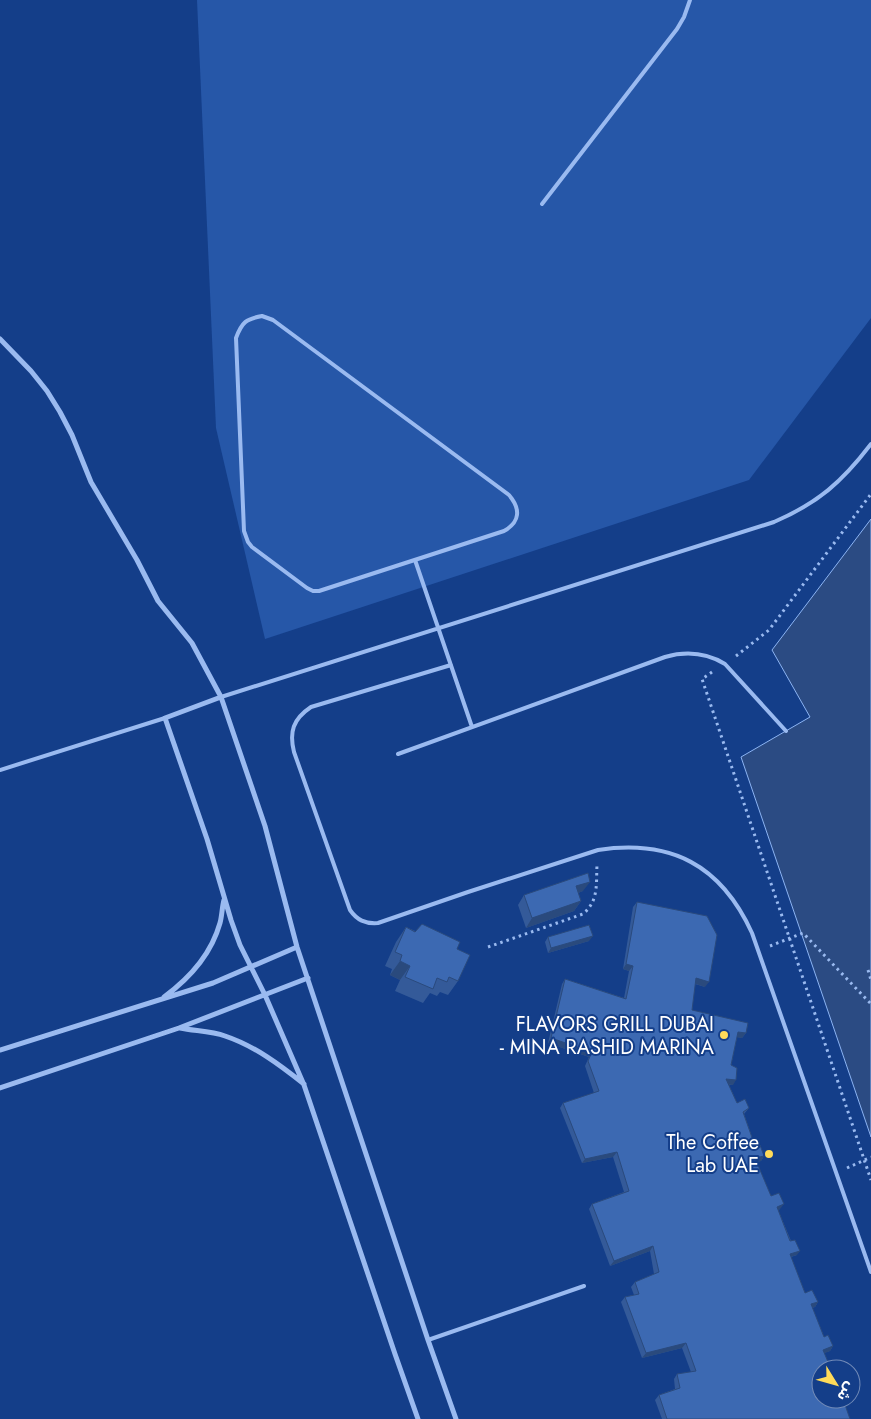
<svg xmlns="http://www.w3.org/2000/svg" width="871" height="1419" viewBox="0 0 871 1419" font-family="Jost,'Noto Sans Arabic',sans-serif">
<rect width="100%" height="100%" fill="#143e89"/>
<path fill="#2657a8" d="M197,0h674v318l-122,162 -484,159 -49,-211z"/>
<path fill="#2b4b83" stroke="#8cb4f3" d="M871,519v618l-130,-380 69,-40 -38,-67z"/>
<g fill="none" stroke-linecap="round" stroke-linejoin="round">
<path stroke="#9abaf0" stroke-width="3" stroke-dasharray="2.5 4" stroke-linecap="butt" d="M736,656l33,-26 102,-136
M712,672l-10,7 169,501
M770,946l33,-13 68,71
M488,947l95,-33c16,-13 13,-31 14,-49
M868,970l3,10
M847,1168l24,-11"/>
<path stroke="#9abaf0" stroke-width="4" d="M542,204l135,-175 7,-12 6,-17
M262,316l11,4 236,175c12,14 11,27 -5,36l-185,60h-6l-6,-3 -55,-41 -4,-5 -4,-11 -8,-193c6,-16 10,-19 26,-22z
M415,560l57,167
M451,665l-140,42c-18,12 -22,25 -17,45l56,158c7,10 15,14 28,13l90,-31 130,-42c73,-11 123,15 154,83l119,339
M221,697l553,-175c44,-19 68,-40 97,-78
M398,754l267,-97c21,-6 40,-5 60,7l61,67
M0,770l165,-52
M428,1340l156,-54"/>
<path stroke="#9abaf0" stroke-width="5" d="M0,339l31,32 16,20 13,21 12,23 19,47 46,78 21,41 34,42 29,54 44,129 32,121 131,393 28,79
M221,697l-56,21 42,121 24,81 9,25 25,50 39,90 91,269 23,65
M164,997c26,-19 47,-42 56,-74 2,-7 2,-16 4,-23
M180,1028c14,3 31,3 45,8 30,10 55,29 79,48
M0,1050l213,-67 84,-36
M0,1088l179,-60 129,-50"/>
</g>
<path fill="#345a99" d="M583,891l-5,2 3,8 -7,10 -48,17 -8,-23 6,-10z
M637,902l68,85 -10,-3 -3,26 54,23 -4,5 -5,-1 -6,28 2,20h-4l8,18 12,5 -5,6 11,32 9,10 -3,5 -5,1 15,34 9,13 -2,1 19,45 -6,2 14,36 13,9 -3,5 -3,1 12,29 9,9 -3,5 -6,2 -3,16 25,32h-3l7,18h-188l-7,-19 4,-5 16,-6 -1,-10 3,-5 14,-2 -9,-24 -40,10 -21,-56 4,-5 9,-2 -3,-8 4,-5 19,-8 -4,-23 -40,15 -21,-57 3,-5 32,-12 -11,-35 -31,6 -22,-55 3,-5 31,-10 -9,-27 4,-9 -41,-14 14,-59 3,-5 59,19 5,-27 -6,-2 10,-62z
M406,927l51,22 1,32 -10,14 -8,-3 -3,4 -7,-3 -7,10 -28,-12 5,-11 -10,-5 2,-6 -7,-3 11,-24z
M548,937l41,4 -41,12 -3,-11z"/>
<path fill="#2a4a7d" d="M590,882l-7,9 -14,5 7,-10z
M581,901l-7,10 -48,17 6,-10z
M593,936l-4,5 -41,12 3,-5z
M400,961l10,5 -10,14 -10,-5z
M626,964l7,2 -4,5 -6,-2z
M696,978l13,4 -4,5 -12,-4z
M738,1032l8,1 -4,5 -7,-1z
M551,1038l41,14 -3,5 -41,-14z
M726,1079l10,1 -3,5 -10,-1z
M617,1152l-4,5 -31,6 3,-4z
M764,1156l-3,5 -10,2 4,-5z
M784,1204l-4,5 -6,3 3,-5z
M653,1246l-3,5 -40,15 4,-5z
M800,1251l-3,4 -11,3 4,-4z
M818,1302l-3,5 -8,2 4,-5z
M686,1343l-4,5 -40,10 4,-5z
M833,1346l-3,5 -10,4 3,-5z"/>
<path fill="#3c69b2" stroke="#2a4a7d" d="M588,873l2,9 -14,4 5,15 -49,17 -8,-23z
M637,902l70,14 10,19 -8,47 -13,-4 -4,32 56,13 -2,10 -8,-1 -7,33 6,3 -1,12 -10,-1 11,24 8,-4 4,9 -6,4 12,34 5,-1 4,11 -9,2 16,38 8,-3 5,11 -7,3 13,34 5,-1 5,11 -10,3 15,39 7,-3 6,12 -7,2 13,33 4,-2 5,11 -10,4 8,19h-10v30h22l7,20h-183l-8,-24 21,-7 -3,-14 19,-3 -10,-28 -40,10 -21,-56 14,-3 -4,-12 24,-10 -6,-26 -39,15 -22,-57 37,-13 -12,-39 -32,7 -22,-56 36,-12 -11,-30 4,-9 -41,-14 14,-59 61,20 7,-33 -7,-2z
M422,924l38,18 -3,7 13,6 -12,26 -9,-4 -2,5 -10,-4 -4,11 -28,-12 5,-11 -10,-5 2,-6 -7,-3 11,-25 9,5z
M589,925l4,11 -42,12 -3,-11z"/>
<g fill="#ffdb59" stroke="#143e89" stroke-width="2">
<circle cx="724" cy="1035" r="5"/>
<circle cx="769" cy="1154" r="5"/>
</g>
<g text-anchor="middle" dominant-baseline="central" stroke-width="4" stroke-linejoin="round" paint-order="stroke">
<g font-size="20" fill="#fff" stroke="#143e89" text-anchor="end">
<text x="714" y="1024">FLAVORS GRILL DUBAI<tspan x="714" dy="23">- MINA RASHID MARINA</tspan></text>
<text x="759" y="1142">The Coffee<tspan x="759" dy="23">Lab UAE</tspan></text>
</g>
</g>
<g transform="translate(836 1384) rotate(127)"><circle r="24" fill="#143e89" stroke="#728bb8"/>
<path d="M0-4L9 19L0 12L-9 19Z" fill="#ffdb59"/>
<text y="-8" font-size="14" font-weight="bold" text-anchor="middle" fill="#ffffff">ش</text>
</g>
</svg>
